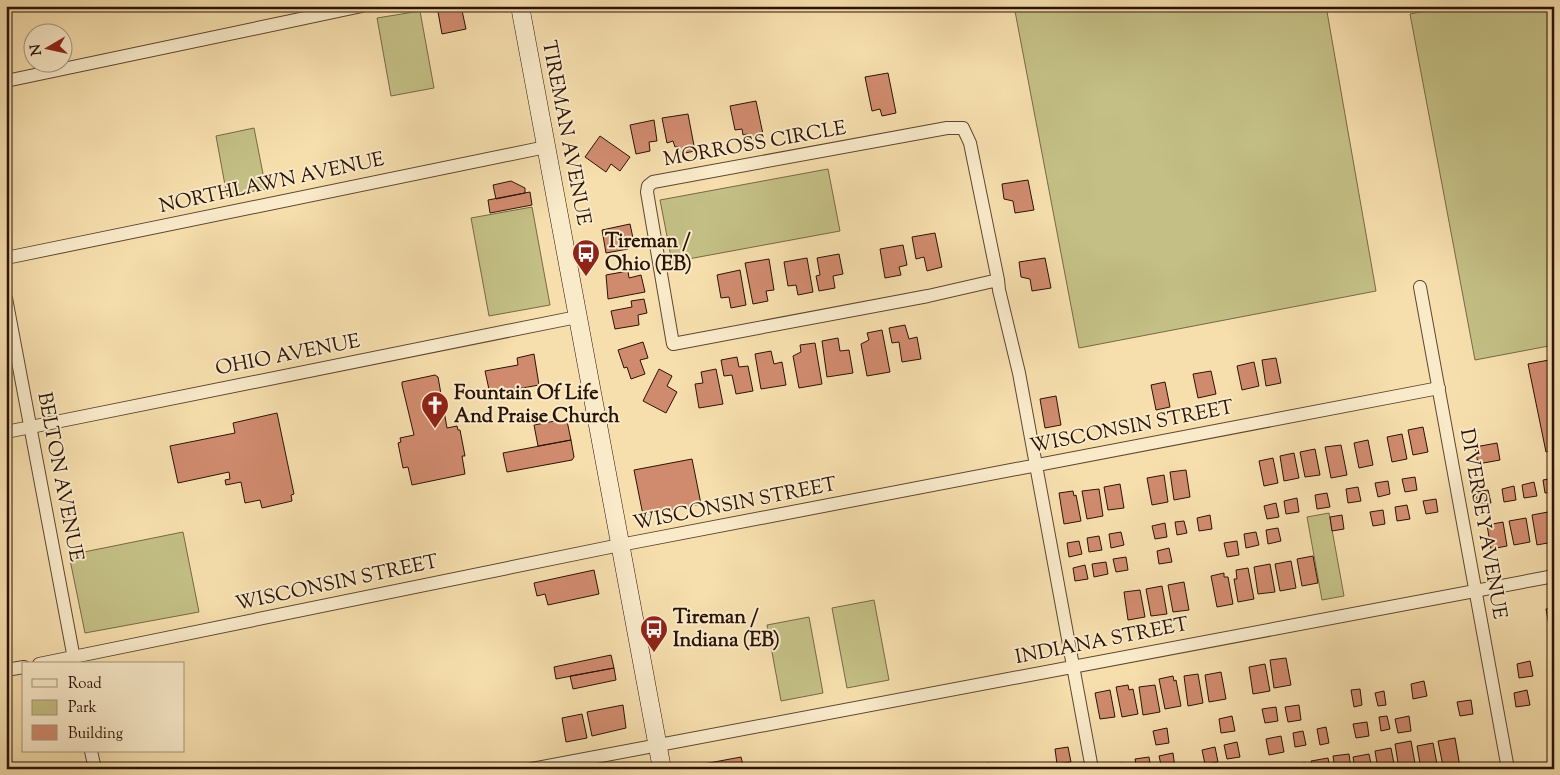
<svg xmlns="http://www.w3.org/2000/svg" width="1560" height="775" viewBox="0 0 1560 775" font-family="'Sorts Mill Goudy',serif">
<rect width="100%" height="100%" fill="#f6dead"/>
<filter id="stains"><feTurbulence type="fractalNoise" baseFrequency=".004" numOctaves="4"/><feColorMatrix values="0 0 0 0 .2 0 0 0 0 .09 0 0 0 0 .02 0 0 0 .5 -.17"/></filter>
<radialGradient id="worn" r=".72"><stop offset=".6" stop-color="#630" stop-opacity="0"/><stop offset="1" stop-color="#630" stop-opacity=".3"/></radialGradient>
<path fill="#c3bf85" stroke="#776946" d="M1014,6h312l50,285 -297,57z
M1452,6h102v339l-79,15 -65,-346z
M420,11l14,77 -43,8 -14,-78z
M254,128l12,61 -39,7 -11,-60z
M828,169l12,62 -168,31 -12,-62z
M532,207l18,98 -61,11 -18,-98z
M1329,513l15,83 -22,4 -15,-83z
M183,532l16,80 -114,21 -16,-78z
M874,600l15,80 -42,8 -15,-80z
M809,617l14,76 -42,8 -14,-76z"/>
<path fill="#d08b6e" stroke="#2b1306" d="M461,6l5,23 -24,5 -4,-22z
M888,73l8,40 -14,3 -2,-7 -8,2 -7,-34z
M756,101l8,38 -16,2 -1,-7 -4,1 -1,-6 -7,1 -5,-24z
M688,114l7,37 -15,3 -1,-7h-4l-2,-6 -6,2 -5,-25z
M654,120l3,21 -8,1 1,9 -14,3 -6,-29z
M600,136l30,21 -10,14 -9,-7 -5,8 -21,-15z
M1028,180l6,30 -19,3 -2,-12 -9,-2 -2,-15z
M511,181l14,7v5l-29,6 -3,-14z
M530,192l2,13 -42,8 -2,-13z
M630,224l3,14 -7,1 2,10 -22,4 -4,-23z
M935,233l7,34 -15,4 -3,-14 -8,2 -4,-22z
M903,245l4,20 -8,2 2,8 -16,3 -5,-29z
M839,254l4,20 -10,2 2,12 -16,3 -3,-15 4,-1 -3,-17z
M807,258l6,34 -15,3 -2,-10 -8,1 -4,-24z
M1045,258l6,30 -19,3 -2,-12 -9,-2 -2,-15z
M769,259l5,31 -8,1 2,10 -15,3 -8,-41z
M740,270l6,35 -15,3 -2,-11 -8,1 -4,-23z
M628,271l1,7 12,-3 4,17 -37,7 -2,-24z
M644,299l3,14 -9,2 1,10 -24,4 -4,-18 21,-4 -1,-6z
M905,325l4,14 8,-2 4,22 -19,3 -3,-20 -7,1 -3,-15z
M882,330l8,42 -23,4 -6,-32 8,-4 -2,-7z
M838,338l2,13 9,-1 4,23 -26,4 -5,-36z
M643,342l5,16 -8,2 5,14 -14,5 -4,-12 -3,1 -6,-18z
M815,343l7,41 -23,4 -6,-32 8,-4 -1,-7z
M771,351l3,13 8,-2 4,23 -25,4 -6,-35z
M534,354l5,31 -49,9 -5,-23 33,-6 -1,-7z
M737,357l2,10 9,-1 5,25 -17,3 -4,-19 -8,1 -3,-16z
M1276,358l5,25 -15,3 -4,-26z
M1554,359v91l-8,2 -18,-88z
M1254,362l5,24 -17,4 -5,-24z
M659,369l13,7 -5,10 10,6 -11,21 -23,-12z
M716,369l7,35 -24,4 -4,-24 8,-1 -2,-11z
M1211,371l5,23 -18,4 -5,-24z
M435,375l3,2 9,51 10,-2 1,4h2l5,26h-3l3,18 -53,11 -4,-18 -5,1 -5,-25 3,-1 -1,-4 14,-3 -12,-50v-3z
M1165,382l5,25 -14,3 -5,-25z
M1056,396l5,29 -16,3 -5,-29z
M277,413l17,81 -3,1 1,6 -30,7 -2,-8 -15,3 -4,-21 -15,3 -1,-5 5,-1 -1,-7 -51,11 -8,-37 65,-13 -2,-10z
M565,419l2,2 4,19 -33,6 -4,-21z
M1423,427l5,25 -15,3 -5,-25z
M1402,434l5,25 -15,3 -5,-25z
M571,440l3,17 -2,3 -65,12 -4,-19z
M1368,440l5,25 -14,3 -5,-25z
M1497,443l3,17 -22,4 -3,-17z
M1341,445l6,30 -16,3 -6,-31z
M1315,449l5,26 -15,2 -5,-25z
M1294,453l5,25 -15,3 -4,-25z
M1273,458l5,25 -14,3 -5,-25z
M692,459l9,45 -58,11 -9,-45z
M1186,470l4,27 -16,3 -4,-28z
M1164,475l4,27 -16,3 -5,-27z
M1415,477l2,13 -12,2 -3,-13z
M1554,478v14l-9,1 -2,-13z
M1388,481l2,13 -12,3 -3,-14z
M1534,482l3,14 -13,2 -2,-13z
M1120,484l4,24 -16,2 -4,-23z
M1514,486l2,14 -12,2 -2,-13z
M1358,487l3,14 -13,2 -2,-14z
M1099,489l4,27 -16,3 -5,-28z
M1488,490l3,13 -13,2 -2,-13z
M1073,491l1,5 2,-1 5,26 -17,3 -5,-31z
M1327,493l3,14 -13,2 -2,-14z
M1297,498l2,14 -13,2 -2,-13z
M1436,499l2,13 -12,2 -3,-13z
M1276,503l3,14 -12,2 -3,-13z
M1407,505l3,14 -13,2 -2,-14z
M1383,510l2,14 -12,2 -3,-14z
M1548,512l5,30 -16,3 -5,-30z
M1210,515l2,14 -13,2 -2,-13z
M1342,515l2,14 -12,2 -2,-14z
M1526,518l4,24 -16,3 -5,-24z
M1184,521l3,12 -10,2 -2,-13z
M1503,522l4,24 -16,3 -4,-24z
M1165,523l2,14 -12,2 -3,-13z
M1278,528l3,13 -13,3 -2,-14z
M1121,532l3,13 -13,3 -2,-14z
M1256,532l3,13 -13,3 -2,-14z
M1099,536l3,14 -13,2 -2,-14z
M1079,541l3,13 -13,3 -2,-14z
M1237,541l2,14 -12,2 -3,-14z
M1169,548l3,14 -13,2 -2,-13z
M1313,556l5,27 -16,3 -5,-27z
M1126,557l2,13 -12,2 -3,-13z
M1291,561l5,27 -16,3 -5,-27z
M1106,562l2,12 -14,3 -2,-13z
M1270,564l5,28 -17,2 -4,-27z
M1085,565l3,14 -13,2 -2,-13z
M1248,568l6,31 -16,3 -4,-23h3l-1,-9z
M594,570l5,24 -51,11 -3,-11 -8,2 -3,-13z
M1224,573v4h4l5,27 -16,3 -6,-31z
M1184,582l5,28 -16,2 -5,-27z
M1162,586l5,28 -16,2 -5,-27z
M1140,590l5,27 -17,3 -4,-28z
M1554,607v30l-3,1 -5,-29z
M611,655l3,13 -58,11 -2,-12z
M1286,658l5,27 -17,3 -4,-28z
M1530,661l3,15 -14,2 -2,-14z
M1265,664l5,27 -17,3 -4,-27z
M614,668l2,12 -43,9 -3,-13z
M1221,672l5,27 -17,3 -4,-27z
M1198,674l5,29 -15,3 -4,-30z
M1173,676l1,5 2,-1 5,26 -16,3 -6,-30z
M1424,681l3,15 -14,3 -2,-15z
M1128,685l1,5 4,-1 5,25 -16,3 -6,-30z
M1155,685l5,27 -17,3 -4,-28z
M1360,689l2,16 -8,2 -3,-17z
M1110,690l5,27 -15,2 -5,-26z
M1527,690l3,15 -14,2 -2,-14z
M1384,691l2,14 -8,1 -3,-13z
M1471,700l2,14 -13,2 -3,-14z
M623,705l3,23 -34,8 -5,-24z
M1299,705l2,15 -13,2 -3,-15z
M1276,707l2,14 -13,2 -3,-14z
M582,714l5,24 -21,4 -4,-24z
M1232,716l3,15 -14,2 -2,-14z
M1387,716l3,13 -9,2 -2,-14z
M1409,716l2,15 -13,2 -3,-14z
M1367,722l2,14 -13,2 -3,-14z
M1326,727l3,16 -9,2 -3,-16z
M1167,728l2,15 -13,2 -3,-14z
M1303,731l3,14 -11,2 -2,-14z
M1281,736l3,16 -15,3 -3,-16z
M1455,738l5,29 -6,1 -1,-3 -10,1 -5,-25z
M1411,741l5,28h-17l-4,-25z
M1237,742l3,15 -13,2 -3,-14z
M1433,743l5,26h-17l-4,-23z
M1068,747l3,15 -14,2 -2,-15z
M1215,747l3,15 -13,2 -3,-14z
M1391,748l4,21h-17l-3,-18z
M1173,753l2,15 -13,1 -3,-13z
M1349,754l2,15h-16l-2,-13z
M1369,754l3,15h-17l-2,-12z
M741,757l3,12h-45l-1,-4z
M1149,757l2,12h-14l-2,-10z
M1328,758l2,11h-17l-2,-8z
M989,763l1,6h-14l-1,-4z
M1123,763l1,6h-14v-4z
M1305,763l1,6h-16l-1,-4z
M966,766l1,3h-14v-1z"/>
<g fill="none" stroke-linecap="round" stroke-linejoin="round">
<g stroke="#5e4630" stroke-width="14">
<path id="street" d="M6,81l356,-75
M6,258l540,-111
M998,280l-70,16 -255,48 -26,-152 1,-6 5,-4 294,-54h16l7,15 28,137 1,10 20,83 73,396
M1420,287l88,482
M6,298l69,366
M6,432l571,-115
M39,664l581,-119 819,-157
M6,670l18,-3
M91,751l4,18
M532,769l1022,-193"/>
</g>
<g stroke="#2b1306" stroke-width="19">
<path id="secondary" d="M520,6l142,763"/>
</g>
<use href="#street" stroke="#f9eaca" stroke-width="12"/>
<use href="#secondary" stroke="#f9eaca" stroke-width="18"/>
</g>
<defs>
<g id="bus-pin" transform="scale(1.4375)"><path d="M0 17L-7.5 6A9.5 9.5 0 1 1 7.5 6Z" fill="#8f2418" stroke="#f9eaca"/><path d="M-5-6H5V4H4V6H2V4H-2V6H-4V4H-5ZM-3.5-4V0h7V-4ZM-3.5 1.2v1.5H-2V1.2ZM2 1.2v1.5H3.5V1.2Z" fill="#fff"/></g>
<g id="church-pin" transform="scale(1.4375)"><path d="M0 17L-7.5 6A9.5 9.5 0 1 1 7.5 6Z" fill="#8f2418" stroke="#f9eaca"/><path d="M-1.2-6h2.4v3.5h3.3v2.4h-3.3V6h-2.4V-.1h-3.3v-2.4h3.3Z" fill="#fff"/></g>
</defs>
<g fill-rule="evenodd">
<use href="#bus-pin" x="586" y="253"/>
<use href="#church-pin" x="435" y="405"/>
<use href="#bus-pin" x="654" y="629"/>
</g>
<g text-anchor="middle" dominant-baseline="central" stroke-width="4" stroke-linejoin="round" paint-order="stroke">
<g font-size="20" fill="#2b1306" stroke="#f9eaca">
<text transform="translate(565 133) rotate(79)">TIREMAN AVENUE</text>
<text transform="translate(755 145) rotate(-10)">MORROSS CIRCLE</text>
<text transform="translate(272 184) rotate(-12)">NORTHLAWN AVENUE</text>
<text transform="translate(288 356) rotate(-11)">OHIO AVENUE</text>
<text transform="translate(1132 428) rotate(-11)">WISCONSIN STREET</text>
<text transform="translate(59 477) rotate(79)">BELTON AVENUE</text>
<text transform="translate(735 505) rotate(-11)">WISCONSIN STREET</text>
<text transform="translate(1482 524) rotate(80)">DIVERSEY AVENUE</text>
<text transform="translate(337 584) rotate(-12)">WISCONSIN STREET</text>
<text transform="translate(1102 642) rotate(-11)">INDIANA STREET</text>
</g>
<g font-size="20" font-weight="bold" fill="#2b1306" stroke="#f9eaca" text-anchor="start">
<text x="605" y="242">Tireman /<tspan x="605" dy="23">Ohio (EB)</tspan></text>
<text x="454" y="394">Fountain Of Life<tspan x="454" dy="23">And Praise Church</tspan></text>
<text x="673" y="618">Tireman /<tspan x="673" dy="23">Indiana (EB)</tspan></text>
</g>
</g>
<rect width="1560" height="775" fill="none" stroke="#f6dead" stroke-width="25"/>
<rect x="8" y="8" width="1545" height="760" fill="none" stroke="#2b1306" stroke-width="2.5"/>
<rect x="12" y="12" width="1535" height="750" fill="none" stroke="#2b1306"/>
<rect x="22" y="662" width="162" height="90" fill="#f9eaca" stroke="#a7947c"/>
<rect x="32" y="679" width="25" height="8" fill="#f9eaca" stroke="#a7947c"/>
<text x="68" y="688" font-size="15" fill="#2b1306">Road</text>
<rect x="32" y="700" width="25" height="15" fill="#c3bf85" stroke="#a7947c"/>
<text x="68" y="712" font-size="15" fill="#2b1306">Park</text>
<rect x="32" y="725" width="25" height="15" fill="#d08b6e" stroke="#a7947c"/>
<text x="68" y="738" font-size="15" fill="#2b1306">Building</text>
<g transform="translate(48 48) rotate(261)"><circle r="24" fill="#f9eaca" stroke="#a7947c"/>
<path d="M0-4L9 19L0 12L-9 19Z" fill="#8f2418"/>
<text y="-8" font-size="14" font-weight="bold" text-anchor="middle" fill="#2b1306">N</text>
</g>
<rect width="100%" height="100%" filter="url(#stains)"/>
<rect width="100%" height="100%" fill="url(#worn)"/>
</svg>
